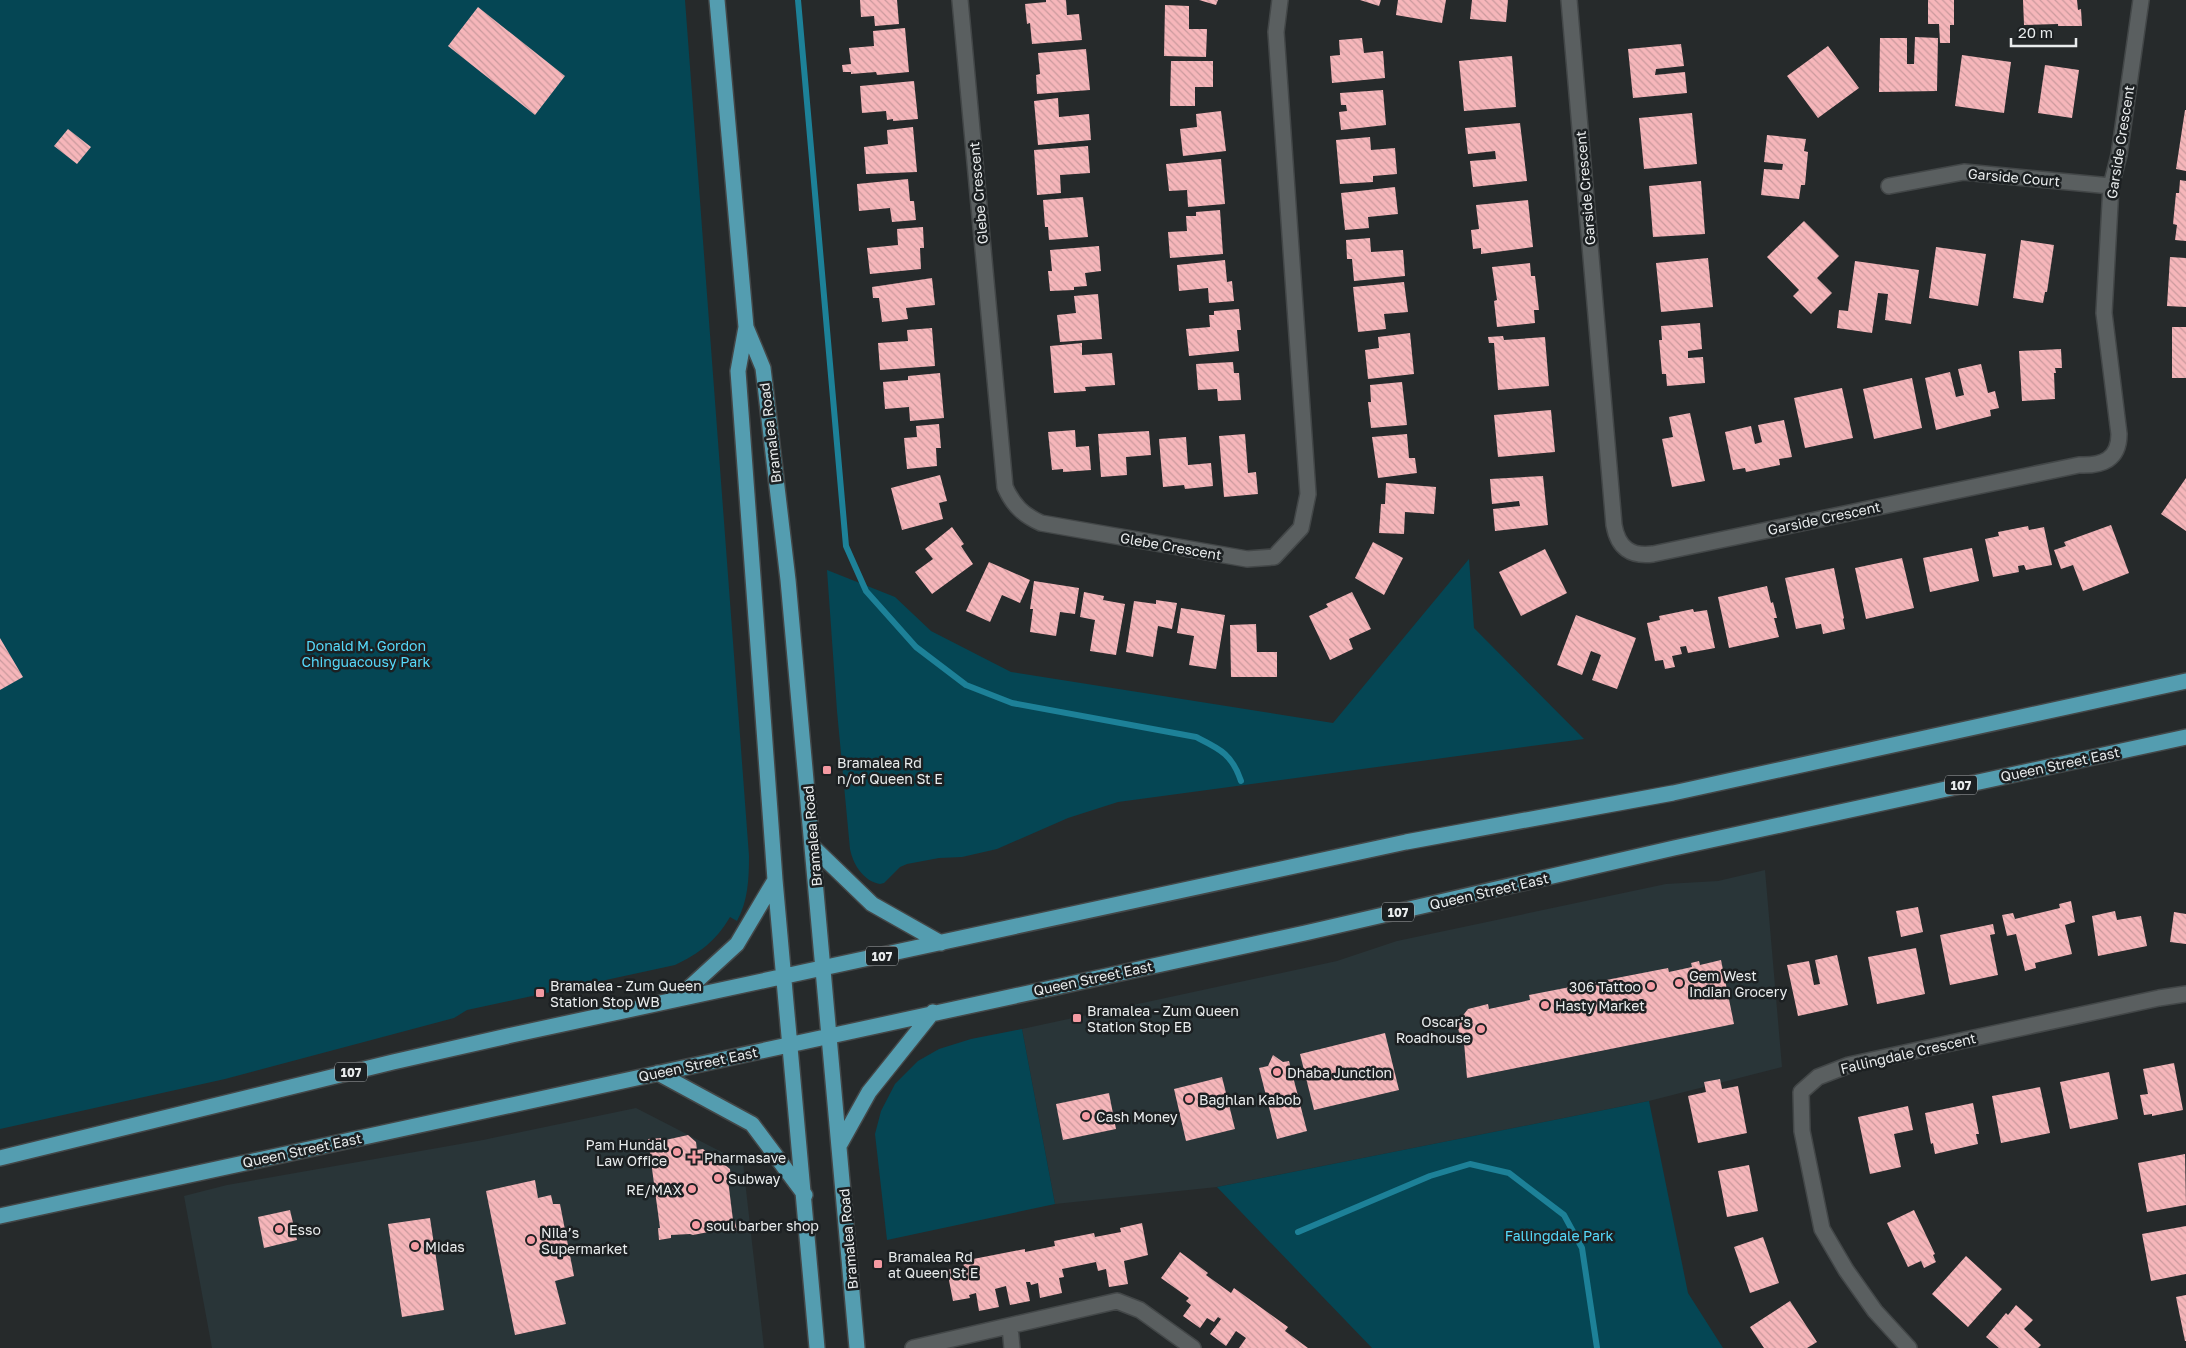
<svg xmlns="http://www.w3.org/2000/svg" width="2186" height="1348" viewBox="0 0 2186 1348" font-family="'Golos Text',sans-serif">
<defs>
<pattern id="building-back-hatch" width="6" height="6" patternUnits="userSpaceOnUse" patternTransform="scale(1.25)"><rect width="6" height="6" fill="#f6b6ba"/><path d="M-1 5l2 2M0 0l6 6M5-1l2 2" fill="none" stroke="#ca9a9d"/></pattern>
</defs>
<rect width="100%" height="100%" fill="#262a2b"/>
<path fill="#293538" d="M1765,870l17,197 -133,34 -432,86 -162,17 -33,-175 315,-68 60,-20 269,-57 52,-3z
M636,1108l107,55 21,185h-552l-28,-152 43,-11 256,-45z"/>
<path fill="#054654" d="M0,0h685l64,856c0,23 -1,45 -12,65l-7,-4c-14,24 -30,36 -55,48l-208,45 -13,8 -229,61 -225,50z
M1469,559l5,69 110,111 -466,63 -50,16 -71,31 -35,8 -23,1 -32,6 -7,3 -16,16 -4,1c-17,-3 -27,-20 -30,-35l-13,-138 -10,-141 68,27 36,34 80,41 322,51z
M1022,1029l33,175 -168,36 -12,-106 6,-23 14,-27 23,-23 21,-12 32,-10z
M1649,1101l39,192 35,55h-351l-155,-161z"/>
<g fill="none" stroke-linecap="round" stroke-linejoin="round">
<path stroke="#1d8198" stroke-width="6" d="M798,0l48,546 20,45 50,56 50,38 46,18 184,34c24,12 36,17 45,44
M1298,1232l132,-56 40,-12 39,9 55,42 18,33 15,100"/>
</g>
<path fill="url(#building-back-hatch)" d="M860,0h37l2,24 -24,2 -1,-10 -13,1z
M1046,0h20l1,15 12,-1 3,26 -50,4 -2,-21 -3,1 -2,-20 21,-2z
M1199,0h19l-2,5z
M1360,0h21l-2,6z
M1398,0h48l-4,23 -46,-8z
M1472,0h36l-2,22 -36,-3z
M1928,0h26v25h-4v18h-10l-1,-19h-11z
M2023,0h54l1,10 3,-1 1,17h-24v-2l-34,1z
M1165,5l24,1v23h18l-1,28 -42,-1z
M478,7l87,69 -30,39 -87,-69z
M905,28l4,44 -32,3 -1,-3 -25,2v-2h-8l-1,-7 9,-1 -2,-16 25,-2 -1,-15z
M1915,37l23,1 -1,53 -58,1 1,-54h27v26h7z
M1362,38l2,15 19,-2 2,27 -53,5 -2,-27 10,-1 -1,-15z
M1681,44l3,22 -28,3 -1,6 30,-3 2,21 -54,5 -5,-49z
M1828,46l31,42 -41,30 -31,-42z
M1086,49l4,41 -53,4 -1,-19 4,-1 -2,-21z
M1962,55l49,7 -7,51 -49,-7z
M1512,56l4,51 -52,4 -5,-50z
M1171,61h42v26h-18v19h-25z
M2045,65l34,5 -7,48 -34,-5z
M914,81l4,38 -25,2v-2l-6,1 -1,-9 -24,2 -2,-27z
M1383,90l3,35 -45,5 -2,-18 8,-1 -1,-6h-5l-1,-12z
M1058,98l1,19 30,-3 2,26 -53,5 -4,-44z
M2185,110h1v61l-10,-2z
M1221,111l5,40 -43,5 -3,-27 17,-2 -1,-13z
M1692,113l5,51 -53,5 -5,-51z
M1520,123l7,58 -54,6 -3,-26 26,-2 -1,-8 -27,3 -3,-26z
M913,127l4,45 -51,2 -2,-27 24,-3 -1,-14z
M68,129l23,18 -14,17 -23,-18z
M1767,135l39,4 -2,12 4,1 -3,33h-4l-2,14 -38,-4 3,-26 18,1 1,-6 -19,-2z
M1370,137l1,13 24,-2 2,26 -24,2v6l-33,2 -4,-44z
M1088,146l2,27 -30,2 1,18 -24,2 -3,-45z
M1221,159l4,45 -37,3 -1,-17 -18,1 -3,-27z
M908,179l2,22h4l2,19 -24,2 -2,-14 -31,3 -2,-27z
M2180,180l6,1v60l-11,-1 2,-15 -4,-1 3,-31h3z
M1701,181l4,53 -52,3 -4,-51z
M1395,187l3,27 -30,3 1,11 -24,2 -4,-37z
M1083,197l5,40 -39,3 -1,-13h-3l-2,-27z
M1528,200l5,47 -52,7v-6l-8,1 -2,-19 8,-1 -3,-24z
M1220,210l3,44 -53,4 -2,-26 19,-1 -1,-15h10v-4z
M1804,221l35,35 -22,22 15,15 -21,21 -18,-18 6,-6 -32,-33z
M923,227l1,21h-4l1,21 -51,5 -3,-26 31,-3 -1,-16z
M1370,238l1,14 32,-2 2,26 -51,5 -2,-22h-5l-1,-19z
M2021,240l33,5 -7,47h-2l-2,11 -30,-5z
M1099,246l2,25 -16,2 2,13 -13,1v3l-24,1 -2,-20h4l-2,-21z
M1936,247l50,7 -8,52 -49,-8z
M2170,257l16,1v49l-19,-1z
M1708,258l5,49 -52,5 -5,-49z
M1225,260l2,22 5,-1 2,20 -25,2 -1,-15 -29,3 -2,-26z
M1855,261l64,9 -8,54 -26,-4 3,-26 -10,-1 -6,40 -35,-5 2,-18 9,1z
M1530,263l1,13h4l4,34h-5l1,13 -38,4 -3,-26 3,-1 -5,-33z
M932,278l3,27 -29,3 2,11 -26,3 -3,-24h-6l-1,-11z
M1404,282l4,30 -24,2 2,15 -28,3 -5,-45z
M1098,294l4,45 -42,3 -3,-27 19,-2 -2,-17z
M1239,309l2,21h-4l2,21 -50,5 -3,-27 24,-2 -1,-12h5v-4z
M1700,323l2,26 -14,2v7l15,-1 2,26 -38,3 -1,-12h-4l-3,-34h3l-1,-14z
M2172,327h14v51h-14z
M932,328l3,38 -55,4 -2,-27 30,-2 -1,-11z
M1410,333l4,41 -46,5 -3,-29 14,-2 -1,-11z
M1503,336l1,4 41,-3 4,49 -51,4 -4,-47h-5l-1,-6z
M1082,343v12l30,-2 3,32 -30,2 1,4 -32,2 -4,-47z
M2061,349l1,19h-7l1,5h-2l1,26 -33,2 -3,-50z
M1233,362l1,11h5l2,27 -23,1 -1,-12 -19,1 -2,-26z
M1981,364l7,29 7,-2 4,17 -9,2 1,6 -55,14 -11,-52 25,-6 6,25 8,-2 -6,-26z
M940,373l4,45 -34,3 -1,-14 -24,2 -2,-27 25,-2v-4z
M1912,378l10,50 -48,11 -11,-50z
M1402,382l5,43 -36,3 -3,-26h3l-1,-17z
M1842,388l11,50 -48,10 -11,-50z
M1551,410l4,42 -57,5 -4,-42z
M1690,413l15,68 -33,6 -10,-48 11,-2 -4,-20z
M1784,420l8,37 -13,2 1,6 -34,7 -1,-4 -12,2 -8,-38 26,-6 4,18 7,-2 -4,-17z
M939,424l2,24h-5l1,18 -30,3 -3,-31 13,-1 -1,-11z
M1075,430l1,17 13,-1 2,24 -28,2v-3l-11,1 -4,-38z
M1149,431l2,24 -25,2 1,18 -26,2 -3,-43z
M1245,434l3,39 8,-1 2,22 -34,3 -5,-61z
M1407,434l2,24h6l2,15 -39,5 -6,-41z
M1186,437l2,28 23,-2 2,23 -28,3 -1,-4 -21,2 -4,-48z
M940,475l7,26 -8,2 4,16 -41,11 -11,-42z
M1543,476l5,49 -53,6 -2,-22 27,-3 -1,-5 -27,3 -2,-25z
M2186,478v53l-25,-17z
M1386,483l50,4 -2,27 -29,-2 -1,22 -25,-1 2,-29h4z
M2111,525l18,48 -46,18 -10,-26 -12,4 -7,-19 12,-4 -2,-4z
M2028,526l1,4 15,-3 8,38 -26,5 -2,-5 -6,1 1,6 -26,5 -8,-38 14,-3 -1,-4z
M952,527l12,17 -3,2 12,18 -41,30 -17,-22 18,-13 -8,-10z
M1373,542l30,16 -19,37 -29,-17z
M1972,548l7,33 -49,11 -7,-34z
M1545,549l22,44 -46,23 -22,-44z
M1902,558l12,50 -48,11 -11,-51z
M989,562l41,18 -10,23 -18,-8 -12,27 -24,-11z
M1834,568l10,50 -1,1 2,10 -22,5 -2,-10 -25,5 -11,-51z
M1034,581l45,7 -4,26 -15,-2 -4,24 -26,-4 3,-23h-3z
M1767,586l4,17 2,-1 4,16h-3l5,19 -50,11 -11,-51z
M1084,592l20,4 -1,4 22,4 -9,51 -26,-4 5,-31 -15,-3z
M1352,592l19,37 -22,10 4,10 -23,11 -21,-44 19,-9 -2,-3z
M1156,600l21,3 -5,26 -14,-3 -5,31 -27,-5 8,-51 22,3z
M1181,608l44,7 -9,54 -27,-4 5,-29 -17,-3z
M1693,609l1,3 13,-2 8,38 -27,5 -2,-7 -6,1 2,7 -10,2 3,11 -10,2 -2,-9 -8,1 -8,-38 13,-3 -1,-4z
M1576,615l60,23 -19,51 -25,-9 9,-25 -10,-4 -9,24 -25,-10z
M1256,624l1,28h20v25h-46l-1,-52z
M0,638l23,39 -23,13z
M2071,901l4,21 -10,3 7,29 -37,9 1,5 -11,3 -9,-37 -9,2 -5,-21 11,-2 2,6 45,-11 -1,-4z
M1918,907l5,25 -22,5 -5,-26z
M2115,911l2,9 24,-4 6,30 -49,10 -6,-40z
M2174,912l12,2v30l-16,-2z
M1993,924l2,10 -5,1 8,40 -48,10 -10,-50z
M1916,948l9,46 -48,10 -9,-47z
M1837,955l11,50 -50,11 -11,-51 22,-4 5,24 6,-1 -5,-24z
M1721,960l13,64 -267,54 -3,-36h-3l-4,-19 11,-14 20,-5 1,5 41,-9 -1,-5 139,-27 1,4 23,-5 -1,-4 8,-2 1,4z
M1385,1033l14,57 -85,20 -14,-56z
M1273,1055l10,7 6,-1 18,70 -30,8 -18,-71 9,-2z
M2174,1063l9,47 -31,6v-2l-8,1 -4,-20 8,-1 -5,-25z
M2109,1072l9,47 -48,10 -10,-47z
M1222,1077l13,52 -49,12 -12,-52z
M1720,1079l2,10 16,-3 9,47 -49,10 -10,-47 18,-4 -2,-10z
M2040,1087l10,46 -49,10 -9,-47z
M1109,1093l7,36 -53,11 -7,-36z
M1973,1103l6,31h-3l2,10 -43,10 -2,-11 -2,1 -6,-31z
M1908,1106l5,24 -19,4 7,33 -31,7 -12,-57z
M688,1135l8,7 1,8 6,-1 10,8 1,6 7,-1 9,7 1,11h-3l5,40h2l2,11 -13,2v-4l-31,6 -3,-1 -19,1v3l-12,2 -1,-12h2l-12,-89 13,-1v3z
M2185,1154l1,51 -39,7 -9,-49z
M1749,1165l9,46 -31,6 -9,-46z
M535,1180l3,18 13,-3 2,9h7l14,72 -19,5 11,43 -51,11 -29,-144z
M290,1210l7,30 -33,8 -6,-31z
M1914,1210l21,44 -2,1 3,7 -12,6 -3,-7 -13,6 -21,-44z
M430,1218l14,92 -42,7 -14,-93z
M1142,1223l6,32 -24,6 4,23 -19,3 -3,-18 -8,2 -2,-9 -34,7 2,8 -5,1 3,15 -22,5 -2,-15 -7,2 -1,-3h-4l4,19 -20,4 -4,-19 -11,3 4,18 -20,4 -3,-18 -7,2 1,3 -17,3 -6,-31 17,-3 -1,-6 62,-12v3l30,-6 -1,-5 40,-8 1,4 26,-5 -1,-4z
M2186,1226v48l-35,7 -9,-47z
M1763,1237l16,46 -29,10 -16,-46z
M1180,1252l28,21 -2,2 25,18 3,-5 54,39 -3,4 23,17h-69l7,-10 -10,-7 -10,15 -16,-12 11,-15 -3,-2 -4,5 -7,-4 -7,10 -17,-12 8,-11 -5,-4 3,-3 -28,-20z
M1966,1256l36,33 -34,38 -36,-33z
M2186,1295v46h-1l-9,-44z
M1790,1301l27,41 -10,6h-43l-14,-21z
M2016,1305l17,15 -9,9 17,16 -3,3h-39l-13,-11 20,-24 2,2z"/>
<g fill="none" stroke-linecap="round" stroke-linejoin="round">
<g stroke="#434748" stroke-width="18">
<path id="minor" d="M960,0l45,487c8,18 18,28 36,36l206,36 27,-2 27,-29 7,-34 -32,-462 4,-32
M1569,0l45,525c4,23 17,32 39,29l426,-89c23,1 40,-5 40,-31l-15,-121 7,-127 8,-31 22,-155
M1889,186l75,-14 147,14
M1010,1327l2,21
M913,1348l204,-47 23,9 53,38
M1909,1348l-34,-37 -29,-41 -24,-41 -20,-98 -1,-39 17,-15 31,-12 310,-67 27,-4"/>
</g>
<g stroke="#434748" stroke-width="18">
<path id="major" d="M717,0l29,327 -8,44 37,509 42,468
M746,327l17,41 25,212 69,768
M813,847l59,57 69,39
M677,999l60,-55 38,-64
M658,1073l94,51 53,71
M840,1144l29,-52 64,-80
M0,1158l393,-96 119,-27 894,-193 267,-49 513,-112
M0,1216l1305,-283 369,-85 512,-111"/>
</g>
<use href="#minor" stroke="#5a5f60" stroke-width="15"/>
<use href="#major" stroke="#549db0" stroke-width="15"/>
</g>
<g fill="#f49aa2" stroke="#1c2022" stroke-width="2">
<rect x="822" y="765" width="10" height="10" rx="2.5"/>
<circle cx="1679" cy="983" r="5"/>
<circle cx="1651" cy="986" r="5"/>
<rect x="535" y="988" width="10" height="10" rx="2.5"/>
<circle cx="1545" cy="1005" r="5"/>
<rect x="1072" y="1013" width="10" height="10" rx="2.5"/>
<circle cx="1481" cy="1029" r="5"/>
<circle cx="1277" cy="1072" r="5"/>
<circle cx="1189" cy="1099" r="5"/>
<circle cx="1086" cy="1116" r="5"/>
<circle cx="677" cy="1152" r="5"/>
<path d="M691.5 1149.5h5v5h5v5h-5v5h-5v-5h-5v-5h5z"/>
<circle cx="718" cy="1178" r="5"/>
<circle cx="692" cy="1189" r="5"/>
<circle cx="696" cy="1225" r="5"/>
<circle cx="279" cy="1229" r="5"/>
<circle cx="531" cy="1240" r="5"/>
<circle cx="415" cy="1246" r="5"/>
<rect x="873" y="1259" width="10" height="10" rx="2.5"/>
</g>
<g text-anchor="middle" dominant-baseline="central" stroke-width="5" stroke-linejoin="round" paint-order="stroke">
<g fill="#1c2022" stroke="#acafb0" stroke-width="1">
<rect x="1945" y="775.5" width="32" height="19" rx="4"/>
<rect x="1382" y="902.5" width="32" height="19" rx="4"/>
<rect x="866" y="946.5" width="32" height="19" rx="4"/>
<rect x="335" y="1062.5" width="32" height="19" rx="4"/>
</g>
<g font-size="12" font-weight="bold" fill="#e9eced">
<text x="1961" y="785">107</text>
<text x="1398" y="912">107</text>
<text x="882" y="956">107</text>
<text x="351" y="1072">107</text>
</g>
<g font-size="14" fill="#e9eced" stroke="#1c2022">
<text transform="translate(2120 142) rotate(-81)">Garside Crescent</text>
<text transform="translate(2014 177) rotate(5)">Garside Court</text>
<text transform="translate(1585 188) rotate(-95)">Garside Crescent</text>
<text transform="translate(978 193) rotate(-95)">Glebe Crescent</text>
<text transform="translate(770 433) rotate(-97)">Bramalea Road</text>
<text transform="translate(1824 518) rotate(-12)">Garside Crescent</text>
<text transform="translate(1171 546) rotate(10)">Glebe Crescent</text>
<text transform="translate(2060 764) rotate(-12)">Queen Street East</text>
<text transform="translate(812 836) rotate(-95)">Bramalea Road</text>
<text transform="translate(1489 891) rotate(-13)">Queen Street East</text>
<text transform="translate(1093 978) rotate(-12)">Queen Street East</text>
<text transform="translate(1908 1053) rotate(-13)">Fallingdale Crescent</text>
<text transform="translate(698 1064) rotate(-12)">Queen Street East</text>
<text transform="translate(302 1150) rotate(-12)">Queen Street East</text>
<text transform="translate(848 1239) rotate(-95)">Bramalea Road</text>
</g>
<g font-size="14" fill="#56dafc" stroke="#1c2022">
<text x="366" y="645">Donald M. Gordon<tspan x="366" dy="16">Chinguacousy Park</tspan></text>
<text x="1559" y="1235">Fallingdale Park</text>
</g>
<g font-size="14" fill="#e9eced" stroke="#1c2022" text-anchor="start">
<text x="837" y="762">Bramalea Rd<tspan x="837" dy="16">n/of Queen St E</tspan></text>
<text x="1689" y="975">Gem West<tspan x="1689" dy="16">Indian Grocery</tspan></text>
<text x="550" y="985">Bramalea - Zum Queen<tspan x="550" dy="16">Station Stop WB</tspan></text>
<text x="1641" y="986" text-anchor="end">306 Tattoo</text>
<text x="1555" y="1005">Hasty Market</text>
<text x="1087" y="1010">Bramalea - Zum Queen<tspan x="1087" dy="16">Station Stop EB</tspan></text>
<text x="1471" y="1021" text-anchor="end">Oscar's<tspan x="1471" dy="16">Roadhouse</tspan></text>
<text x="1287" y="1072">Dhaba Junction</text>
<text x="1199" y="1099">Baghlan Kabob</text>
<text x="1096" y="1116">Cash Money</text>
<text x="667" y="1144" text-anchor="end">Pam Hundal<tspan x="667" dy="16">Law Office</tspan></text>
<text x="704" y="1157">Pharmasave</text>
<text x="728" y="1178">Subway</text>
<text x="682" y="1189" text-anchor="end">RE/MAX</text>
<text x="706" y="1225">soul barber shop</text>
<text x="289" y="1229">Esso</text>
<text x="541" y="1232">Nila’s<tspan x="541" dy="16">Supermarket</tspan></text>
<text x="425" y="1246">Midas</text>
<text x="888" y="1256">Bramalea Rd<tspan x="888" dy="16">at Queen St E</tspan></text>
</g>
</g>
<path d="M2011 38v8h65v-8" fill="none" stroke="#e9eced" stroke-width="2.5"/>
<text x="2018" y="38" font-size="15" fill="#e9eced" stroke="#1c2022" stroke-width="4" paint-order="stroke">20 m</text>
</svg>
